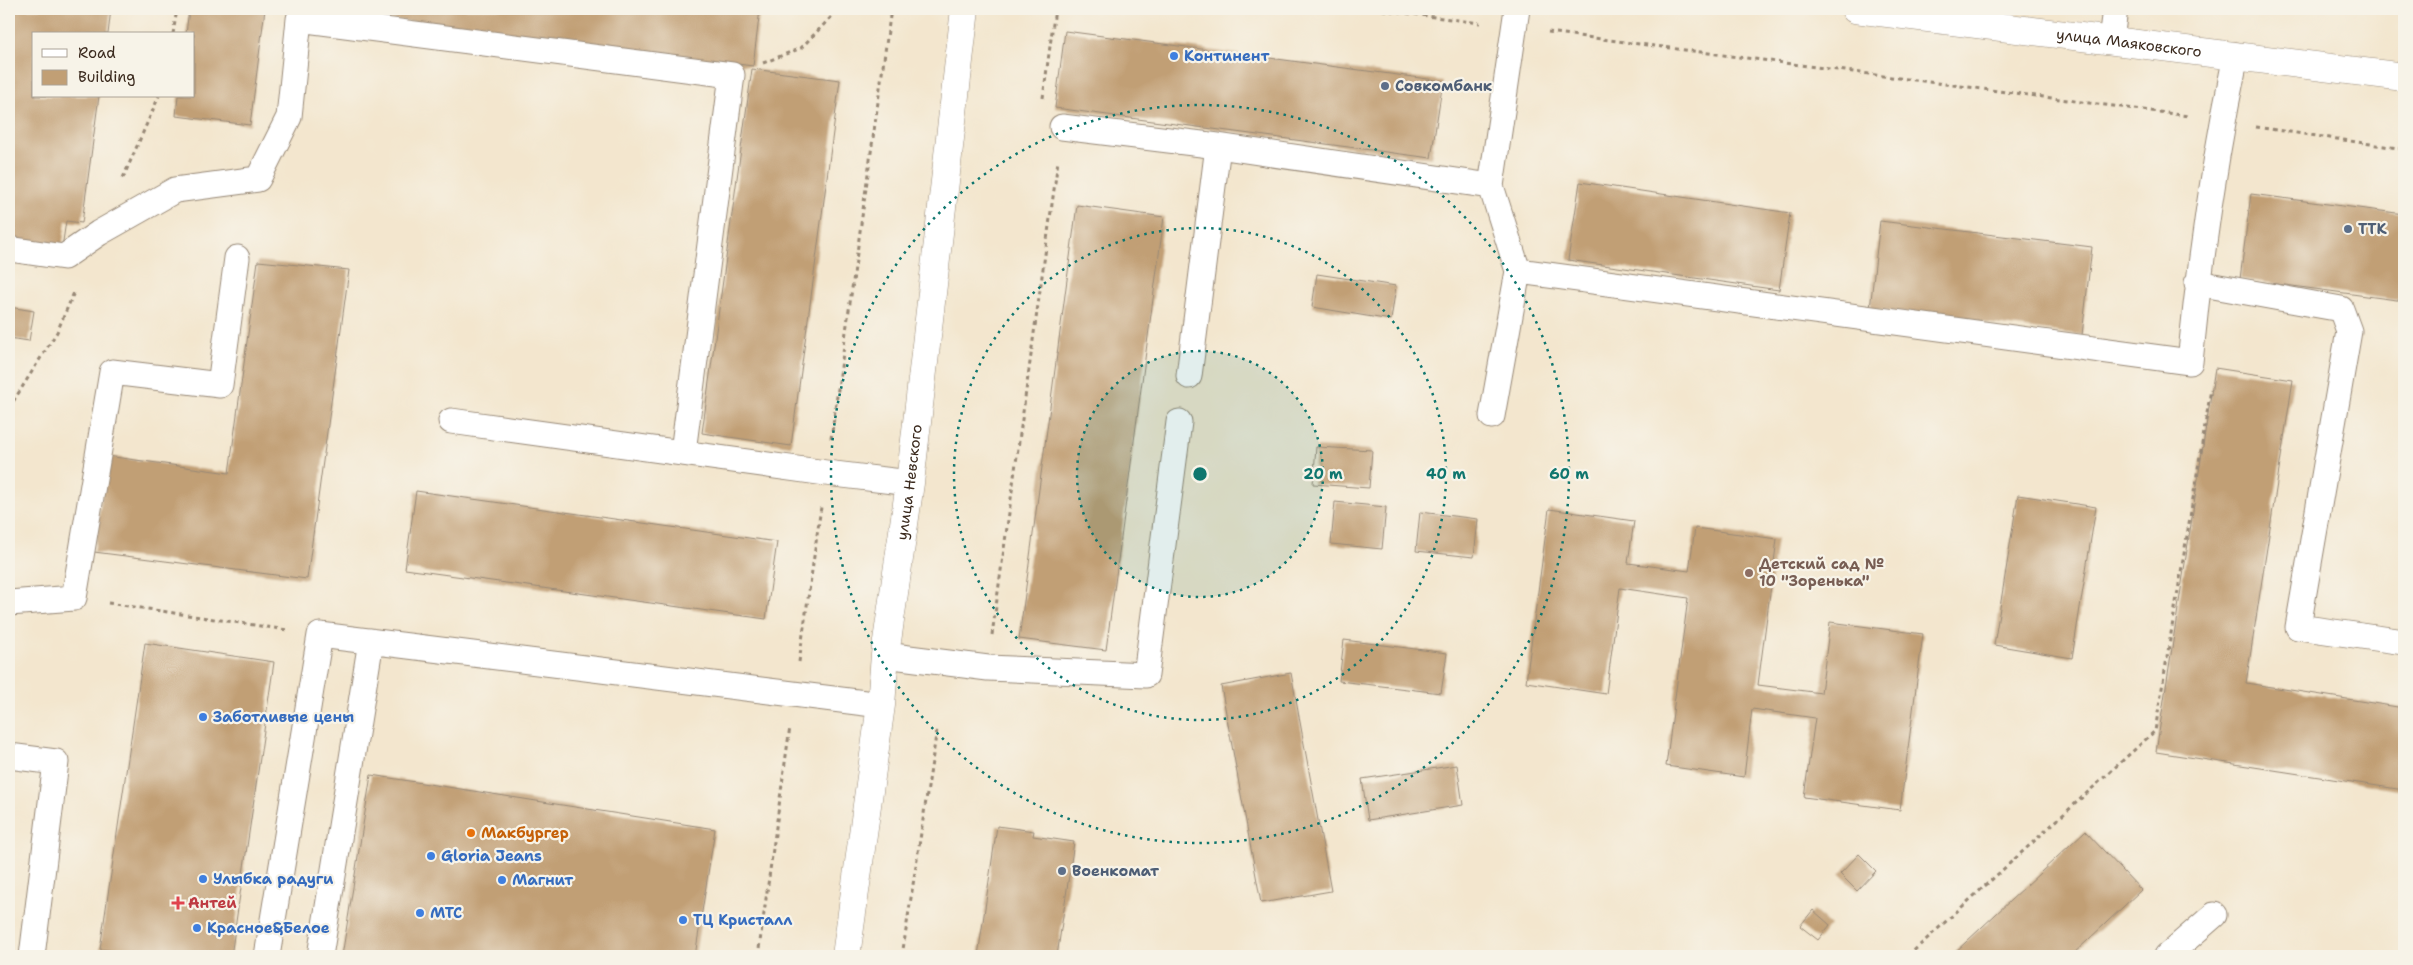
<svg xmlns="http://www.w3.org/2000/svg" width="2413" height="965" viewBox="0 0 2413 965" font-family="'Shantell Sans',sans-serif">
<rect width="100%" height="100%" fill="#f7f3e8"/>
<filter id="ink" filterUnits="userSpaceOnUse"><feTurbulence type="fractalNoise" baseFrequency=".02" numOctaves="2"/><feDisplacementMap in="SourceGraphic" scale="10" xChannelSelector="R" yChannelSelector="G"/><feConvolveMatrix kernelMatrix="1 2 1 2 8 2 1 2 1" color-interpolation-filters="sRGB"/></filter>
<filter id="wash" filterUnits="userSpaceOnUse"><feTurbulence type="fractalNoise" baseFrequency=".0096" numOctaves="4" result="noise"/><feDisplacementMap in="SourceGraphic" scale="20" xChannelSelector="R" yChannelSelector="G"/><feGaussianBlur stdDeviation="1.12" result="paint"/><feColorMatrix in="noise" values="0 0 0 0 0 0 0 0 0 0 0 0 0 0 0 0 0 1.4 0 .05"/><feComposite in="paint" operator="in"/></filter>
<g filter="url(#wash)">
<rect width="100%" height="100%" fill="#f3e6ce"/>
<g id="blocks">
<path fill="#c19f75" d="M9,9h102l-3,25h-74v62h65l-17,127 -16,-2 -4,27 -53,-7z
M189,9h76l-15,116 -74,-9 2,-20h16v-62h-8z
M313,9h447l-7,57z
M1065,31l378,50 -12,77 -376,-50z
M752,69l88,11 -49,366 -89,-13z
M1580,182l210,31 -11,77 -211,-30z
M2251,194l153,20v87l-164,-22z
M1077,205l87,12 -58,433 -87,-11z
M1880,221l212,26 -10,88 -212,-26z
M258,261l91,9 -42,309 -213,-27 13,-96 122,17z
M1317,274l79,12 -5,34 -79,-13z
M9,307l25,4 -5,30 -20,-3z
M2215,368l78,12 -47,303 158,25v82l-248,-38z
M1316,447l56,3 -3,38 -56,-4z
M416,491l361,51 -11,77 -361,-50z
M2018,495l78,12 -24,151 -78,-13z
M1335,502l51,5 -4,42 -51,-5z
M1549,509l85,12 -6,42 61,8 6,-43 82,11 -19,146 63,8 9,-71 93,12 -23,176 -96,-13 11,-79 -63,-9 -8,68 -78,-11 22,-168 -68,-10 -14,106 -80,-12z
M1420,512l58,7 -4,38 -58,-6z
M1344,640l103,13 -6,40 -102,-12z
M145,643l129,19 -43,294h-84l-47,-7z
M1291,673l40,218 -70,12 -40,-217z
M1457,765l6,40 -95,15 -6,-41z
M371,775l344,54 -20,127h-353z
M997,826l37,5 -1,5 41,6 -17,114h-79z
M2085,831l56,59 -70,66h-120z
M1859,854l17,17 -19,20 -17,-17z
M1813,910l17,15 -12,15 -18,-14z"/>
</g>
</g>
<g filter="url(#ink)">
<use href="#blocks" fill-opacity="0" stroke="#978876" stroke-width="1"/>
<g fill="none" stroke-linecap="round" stroke-linejoin="round">
<g stroke="#978876" stroke-width="27">
<path id="service" d="M2111,40l4,-31
M1062,127l156,19 273,40 26,-177
M1491,186l27,85 -26,145
M9,249l55,8 35,-24 76,-43 83,-11 31,-62 10,-98 433,56 -49,377
M1518,271l672,91c10,-103 25,-206 46,-307
M2197,283l144,26 8,22 -51,296 106,15
M1189,376l29,-230
M451,421l375,52 84,10
M9,603l65,-5 38,-226 108,13 17,-127
M885,655l103,13 158,7 33,-253
M9,756l47,6 -24,194
M267,956l53,-321 561,70
M320,956l51,-315
M2167,956l47,-41"/>
</g>
<g stroke="#978876" stroke-width="29">
<g id="tertiary">
<path id="s1" d="M1855,9l549,68"/>
<path id="s2" d="M846,956l35,-251 4,-50 25,-172 55,-474"/>
</g>
</g>
<path stroke="#978876" stroke-width="3" stroke-dasharray="4 4" stroke-linecap="butt" d="M1375,9l105,14
M1548,32l641,84
M173,34l4,-25
M763,63l38,-15 38,-39
M1043,98l12,-89
M2256,127l148,22
M123,178l36,-82
M9,408l48,-76 18,-42
M831,439l60,-430
M108,603l179,27
M992,635l66,-474
M799,662l22,-155
M758,956l32,-229
M902,956l35,-227
M1908,956l247,-225 56,-342"/>
<use href="#service" stroke="#fff" stroke-width="25"/>
<use href="#tertiary" stroke="#fff" stroke-width="28"/>
</g>
</g>
<circle cx="1200" cy="474" r="123" fill="#0f766e" fill-opacity=".12"/>
<g fill="none" stroke="#0f766e" stroke-width="2.5" stroke-dasharray="2.5 5">
<circle cx="1200" cy="474" r="123"/>
<circle cx="1200" cy="474" r="246"/>
<circle cx="1200" cy="474" r="369"/>
</g>
<g fill="#3f7fe0" stroke="#f7f3e8" stroke-width="2">
<circle cx="1174" cy="56" r="5"/>
<circle cx="203" cy="717" r="5"/>
<circle cx="431" cy="856" r="5"/>
<circle cx="203" cy="879" r="5"/>
<circle cx="502" cy="880" r="5"/>
<circle cx="420" cy="913" r="5"/>
<circle cx="683" cy="920" r="5"/>
<circle cx="197" cy="928" r="5"/>
</g>
<g fill="#5c6f8a" stroke="#f7f3e8" stroke-width="2">
<circle cx="1385" cy="86" r="5"/>
<circle cx="2348" cy="229" r="5"/>
<circle cx="1062" cy="871" r="5"/>
</g>
<circle fill="#8d6e63" stroke="#f7f3e8" stroke-width="2" cx="1749" cy="573" r="5"/>
<circle fill="#e8710a" stroke="#f7f3e8" stroke-width="2" cx="471" cy="833" r="5"/>
<path fill="#e0444e" stroke="#f7f3e8" stroke-width="2" d="M175.5 895.5h5v5h5v5h-5v5h-5v-5h-5v-5h5z"/>
<g text-anchor="middle" dominant-baseline="central" stroke-width="4.5" stroke-linejoin="round" paint-order="stroke">
<g font-size="15" fill="#3b2a1e" stroke="#f7f3e8">
<text stroke="none"><textPath href="#s1" startOffset="276">улица Маяковского</textPath></text>
<text stroke="none"><textPath href="#s2" startOffset="478">улица Невского</textPath></text>
</g>
<g font-size="15" font-weight="bold" fill="#366cbe" stroke="#f7f3e8" text-anchor="start">
<text x="1184" y="56">Континент</text>
<text x="213" y="717">Заботливые цены</text>
<text x="441" y="856">Gloria Jeans</text>
<text x="213" y="879">Улыбка радуги</text>
<text x="512" y="880">Магнит</text>
<text x="430" y="913">МТС</text>
<text x="693" y="920">ТЦ Кристалл</text>
<text x="207" y="928">Красное&amp;Белое</text>
</g>
<g font-size="15" font-weight="bold" fill="#4e5e75" stroke="#f7f3e8" text-anchor="start">
<text x="1395" y="86">Совкомбанк</text>
<text x="2358" y="229">ТТК</text>
<text x="1072" y="871">Военкомат</text>
</g>
<g font-size="15" font-weight="bold" fill="#785e54" stroke="#f7f3e8" text-anchor="start">
<text x="1759" y="564">Детский сад №<tspan x="1759" dy="17">10 "Зоренька"</tspan></text>
</g>
<g font-size="15" font-weight="bold" fill="#c56008" stroke="#f7f3e8" text-anchor="start">
<text x="481" y="833">Макбургер</text>
</g>
<g font-size="15" font-weight="bold" fill="#be3a42" stroke="#f7f3e8" text-anchor="start">
<text x="188" y="903">Антей</text>
</g>
</g>
<circle cx="1200" cy="474" r="8" fill="#0f766e" stroke="#f7f3e8" stroke-width="2.5"/>
<g font-size="15" text-anchor="middle" font-weight="bold" fill="#0f766e" stroke="#f7f3e8" stroke-width="4.5" stroke-linejoin="round" paint-order="stroke">
<text x="1323" y="479">20 m</text>
<text x="1446" y="479">40 m</text>
<text x="1569" y="479">60 m</text>
</g>
<rect width="2413" height="965" fill="none" stroke="#f7f3e8" stroke-width="30"/>
<rect x="32" y="32" width="162" height="65" fill="#f7f3e8" stroke="#aca397"/>
<rect x="42" y="49" width="25" height="8" fill="#ffffff" stroke="#aca397"/>
<text x="78" y="58" font-size="15" fill="#3b2a1e">Road</text>
<rect x="42" y="70" width="25" height="15" fill="#c19f75" stroke="#aca397"/>
<text x="78" y="82" font-size="15" fill="#3b2a1e">Building</text>
</svg>
